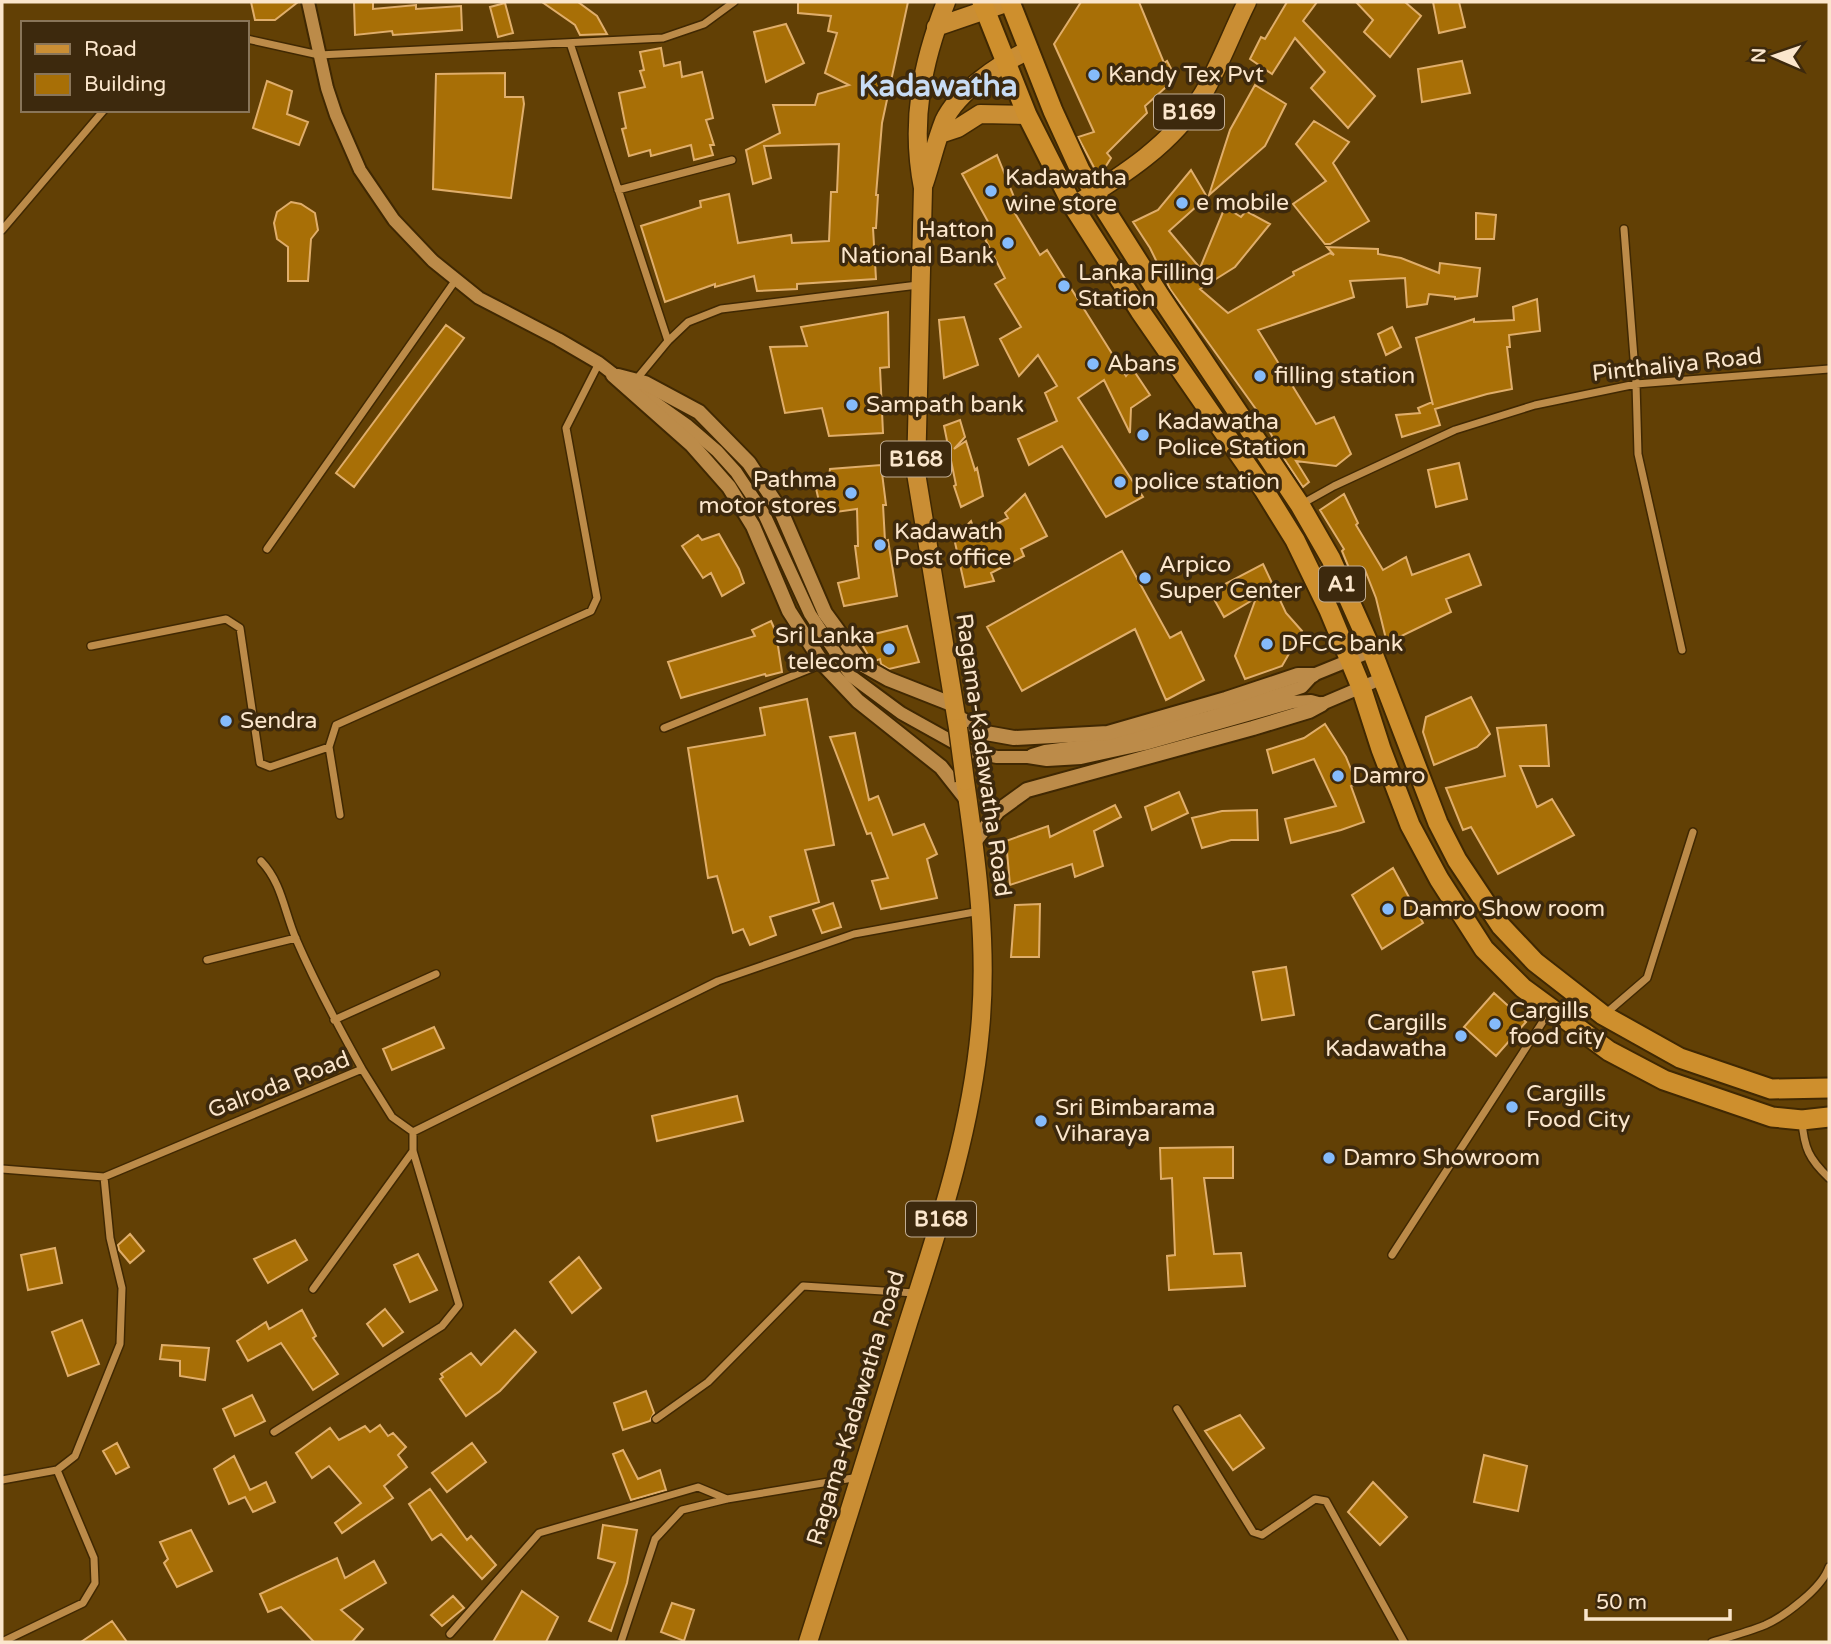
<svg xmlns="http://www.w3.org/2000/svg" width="1831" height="1644" viewBox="0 0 1831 1644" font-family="'Varela Round',sans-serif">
<rect width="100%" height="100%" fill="#624005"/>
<path fill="#a86f06" stroke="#e0ae6b" stroke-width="2" d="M251,2h47l-23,18h-20z
M354,2h19v7l43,-4v4l45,-3 1,24 -69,5 -1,-4 -37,4z
M542,2h36l19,14 10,18 -27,1 -5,-10z
M798,2h110l-26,121 -6,72h2l-2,33h-3l3,51 -79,5v5l-40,2 -3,-15 -39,11v-3l-50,18 -24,-76 60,-19 -1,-6 29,-7 9,49 53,-8 1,8 37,-2 2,-49h6l2,-48 -75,2 7,32 -18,6 -7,-34 34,-17 -7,-28h42l3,-11 31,-9 -24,-12 12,-40 -9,-2 3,-15 -33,-3z
M1081,2h58l25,61 3,-2 9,17 -31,28 2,7 -40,40 4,5 -12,19 -21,-40 16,-5 -40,-88z
M1287,2h30l-14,19 72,75 -27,32 -37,-40 14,-16 -30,-34 -23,36 -22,-15 11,-22 4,2z
M1356,2h49l16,14 -31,41 -26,-25 9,-12z
M1433,2h26l6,25 -26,6z
M505,3l8,30 -15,4 -8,-30z
M786,24l18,39 -38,19 -12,-50z
M661,48l3,18 16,-4 2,15 20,-5 11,46 -7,2 8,25h-4l3,10 -19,5 -3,-15 -40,11 -1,-6 -21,6 -7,-27 4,-1 -7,-35 26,-6 -5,-16 4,-1 -4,-18z
M1462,61l8,32 -48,9 -4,-33z
M505,73v24h18l1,7 -13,94 -78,-9 3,-115z
M267,81l25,10 -5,23 21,8 -9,23 -46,-17z
M1255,85l31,19 -21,42 -56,49 21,-65z
M1314,121l35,21 -16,21 36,58 -39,23h-5l-32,-40 33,-23 -30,-37z
M997,155l21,52 -5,3 27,45 7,-5 79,126 6,-8 18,27 -19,13 -1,25 -26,-53 -26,18 65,99 -37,20 -44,-71 -33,19 -11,-26 39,-18 -12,-28 12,-7 -19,-31 -19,21 -19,-37 21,-12 -26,-43 10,-6 -23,-45 10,-4 -30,-55z
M1191,170l16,27 -38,34 31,37 25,-61 16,10 5,-6 24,13 -35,43 -35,22 28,24 66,-38 -1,-3 37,-19 4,2 -7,-8 51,2v5l23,4 38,15 1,-10 40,5 -3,28 -22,3v-2l-26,-3 -2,10 -20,3 -2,-29 -55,3 4,16 -96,33 58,94 18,-7 17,37 -15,12 -40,-5 13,21 -6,5 -30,-45 2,-1 -17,-29 -88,-123 -20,-41 -17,-26 25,-12z
M291,202l10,2 14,9 3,17 -7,9 -3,42h-20v-34l-11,-8 -3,-16 3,-11z
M1476,213l20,2 -2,24h-18z
M1537,299l3,32 -31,4 1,12h-3l5,42 -25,5 -52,15 5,16 -38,12 -6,-22 24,-2 -2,-5 14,-6 1,3 -17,-67 58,-19v3l40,-2 -1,-13z
M888,312l1,55 -9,1 3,65 -54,3 -7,-28 -37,5 -15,-66 37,-1 -6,-19z
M964,317l14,48 -34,13 -5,-58z
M446,325l18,13 -110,149 -18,-14z
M1392,327l9,20 -15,8 -8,-21z
M960,420l5,17 -11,12 12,-8 9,29 2,-2 6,28 -22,11 -7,-21 2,-1 -12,-59z
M1459,463l8,36 -31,8 -8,-37z
M881,465l5,40h-3l2,36 3,-1 9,56 -53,10 -6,-23 21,-5 -4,-32h3l-1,-37 -35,5 -8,-34 15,-3 1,-8z
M1025,494l22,42 -26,13 3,7 -33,17 3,8 -29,6 -11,-49 17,-17 5,14 32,-17 -3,-5z
M1344,494l14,29 -2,2 27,45 23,-13 6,18 57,-21 12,31 -35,14 5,13 -64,31 -11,-45 -11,-28 -12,8 -11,-27 2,-2 -24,-39z
M719,534l20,35 5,14 -22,13 -11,-23 -8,5 -21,-32 16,-11 4,5z
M1122,551l48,87 11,-6 23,48 -38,20 -31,-71 -113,62 -35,-64z
M1263,564l23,49 16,18 -20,35 -37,13 -10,-23 21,-58 -32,19 -14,-25z
M771,621l10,23 -3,2 4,26 -16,4 -1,-2 -84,24 -13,-36 87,-26 -3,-6z
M907,626l12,36 -30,7 -8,-5 -1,-5 -5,2 -5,-3 -12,-20z
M1471,697l19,37 -13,13 -43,18 -11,-33 3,-15z
M807,699l27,146 -29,5 14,52 -49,15 6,18 -26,10 -7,-16 -10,4 -16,-57 -9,2 -20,-130 77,-13 -5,-27z
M1325,724l21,33 11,27 -6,2 13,36 -23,8 -50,13 -6,-24 51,-13 -22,-47 -41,14 -6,-23 37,-12z
M1546,725l3,41h-29l17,41 15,-8 22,36 -76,39 -27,-47 -8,3 -17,-42 59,-12 -8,-48z
M855,733l14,67 9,-4 15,39 31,-11 13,30 -10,5 10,39 -56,11 -9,-28 16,-3 -17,-45 -4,1 -37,-97z
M1179,792l9,21 -36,17 -7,-23z
M1115,805l6,12 -27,14 9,35 -28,11 -3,-13 -62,21 -4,-44 42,-15 2,11z
M1257,810l1,30h-27l-29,8 -10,-30 30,-7z
M1393,868l30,55 -41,26 -30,-54z
M833,903l8,24 -19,6 -9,-23z
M1040,904l-1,53h-28l4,-52z
M1286,967l8,48 -32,5 -9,-48z
M1494,993l32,29 -30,34 -32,-29z
M434,1027l10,21 -52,22 -9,-21z
M737,1096l6,25 -86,20 -5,-25z
M1233,1147v31h-29l10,76 27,-1 4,33 -76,4 -2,-34 8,-1 -3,-77 -11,1 -1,-31z
M130,1234l14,17 -14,12 -11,-13 -1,-5z
M295,1240l12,20 -39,23 -14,-24z
M55,1248l7,35 -34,7 -7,-35z
M418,1254l19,36 -27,12 -16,-37z
M579,1257l22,31 -29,25 -22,-31z
M385,1309l18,23 -20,14 -16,-22z
M302,1310l14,26 -3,2 25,36 -25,16 -32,-47 -33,18 -11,-20 29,-19 3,7z
M82,1320l17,44 -31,12 -16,-44z
M515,1330l21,22 -36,39 -34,25 -26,-37 3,-2 -2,-3 30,-21 10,12z
M162,1345l47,3 -4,32 -25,-4v-15l-20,-2z
M646,1391l8,22 -4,8 -27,9 -9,-27z
M252,1395l13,26 -30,15 -12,-27z
M1240,1415l24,33 -31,22 -28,-39z
M380,1425l8,11 5,-3 13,14 -8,8 9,12 -23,19 9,12 -51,35 -7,-10 26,-20 -32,-37 -17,12 -16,-25 34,-25 9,12 26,-14 5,6z
M117,1443l12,24 -13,7 -13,-23z
M472,1443l14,19 -39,30 -15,-19z
M623,1450l15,29 22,-9 6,20 -35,10 -18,-46z
M1484,1455l43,11 -9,45 -44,-9z
M234,1456l16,34 16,-8 9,20 -22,10 -8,-15 -16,7 -15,-35z
M1373,1482l34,35 -27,28 -32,-33z
M430,1489l37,51 4,-4 25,29 -14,14 -41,-45 -9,6 -23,-36z
M603,1525l34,5 -10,53 -16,48 -22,-10 26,-58 -17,-5z
M191,1530l21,41 -35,16 -13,-24 4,-4 -8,-17z
M337,1558l8,20 29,-17 12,22 -45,27 22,19 -11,13h-38l-33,-35 -13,5 -8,-18z
M522,1591l36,26 -12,25h-53z
M453,1596l11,12 -22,18 -11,-11z
M672,1603l22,7 -10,31 -23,-9z
M112,1621l15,21h-46z"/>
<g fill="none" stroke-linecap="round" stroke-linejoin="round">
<g stroke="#402802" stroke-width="10">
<path id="minor" d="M247,39l72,16 344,-17 41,-14 30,-22
M570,43l98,298
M618,190l114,-30
M1624,229l12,155 2,70 44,196
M2,230l102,-120
M635,381l33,-40 20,-19 33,-13 197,-24
M1300,505l34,-19 121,-56 80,-25 101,-21 193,-15
M267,549l188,-268
M91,646l135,-27 14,9 20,135 10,4 59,-20
M664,728l158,-64
M340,815l-11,-68 7,-22 255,-114 6,-13 -31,-170 33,-65
M261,861c21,22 23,50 35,78 19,44 42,87 66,130
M207,960l89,-22
M1604,1015l43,-37 46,-146
M334,1020l102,-46
M1802,1121c2,27 7,38 27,57
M2,1169l102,8
M1392,1255l159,-246
M313,1289l100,-138
M1177,1409l76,123 9,3 53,-36 11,2 78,141
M656,1419l52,-37 95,-96 112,7
M274,1432l168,-106 17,-21 -46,-154v-19
M2,1480l55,-10 18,-14 45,-112 2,-56 -12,-50 -6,-61 258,-108 30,48 21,15 305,-151 136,-47 126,-23
M450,1634l89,-101 159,-46 29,12
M2,1642l81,-39 12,-20 -1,-25 -37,-88
M621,1642l34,-103 27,-29 45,-11 132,-22
M1712,1642c17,-5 36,-10 53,-17 20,-9 57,-37 64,-58"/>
</g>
<g stroke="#402802" stroke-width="16">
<path id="tertiary" d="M308,2l19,86 9,27 24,55 34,50 39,41 46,37 79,41 41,24 22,17
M637,390l51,36 29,25 19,21 28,42 46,100 41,62 50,37 70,39 26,5h31l19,3 34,-2 64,-14 148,-42 18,-1 11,3 61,-26
M1032,755l13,-4 64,-8 100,-26 93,-30 11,-12 59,-24"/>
</g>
<g stroke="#402802" stroke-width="18">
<path id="secondary" d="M613,375l79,70 37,42 24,39 36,85 34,53 35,37 83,66 26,33
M618,376l27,7 54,29 50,51 32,48 44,102 38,52 25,14 66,26
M956,716l30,17 28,5 94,-5 118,-34 72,-24h15
M975,841l23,-30 29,-21 226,-62 56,-17 13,-7"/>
</g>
<g stroke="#402802" stroke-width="21">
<path id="primary" d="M946,2c-24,61 -36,120 -23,186l-7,285 42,255
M936,27l73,-25
M940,134l18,-6 22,-14 47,1
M924,184c7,-21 12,-43 20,-63 13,-29 57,-58 85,-71
M1073,206c49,-30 100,-62 130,-112 17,-29 29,-62 44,-92
M808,1642c34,-106 67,-213 100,-319 31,-97 63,-192 72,-293 8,-83 -3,-167 -15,-249"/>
</g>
<g stroke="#402802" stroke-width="23">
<path id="trunk" d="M982,2l45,113 46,91 67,105 124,179 31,50 34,70 32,77 20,62 29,76 29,54 45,70 39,39 86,63 55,29 108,37 30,3 27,-3
M1010,2l43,109 27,59 80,126 140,209 31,54 41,92 66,172 19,37 44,66 34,36 68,53 77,43 91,31 58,-1"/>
</g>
<use href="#minor" stroke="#bc8b49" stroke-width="7"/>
<use href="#tertiary" stroke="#bc8b49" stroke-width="12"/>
<use href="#secondary" stroke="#bc8b49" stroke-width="14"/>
<use href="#primary" stroke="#ca8e34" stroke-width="18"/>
<use href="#trunk" stroke="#ce8f2d" stroke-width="19"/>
<g stroke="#402802" stroke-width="21" stroke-linecap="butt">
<path id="primary-bridge" d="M958,728l7,53"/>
</g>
<use href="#primary-bridge" stroke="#ca8e34" stroke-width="18"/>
</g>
<g fill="#85bbfb" stroke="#3d290d" stroke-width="2.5">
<circle cx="1094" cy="75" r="7"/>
<circle cx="991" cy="191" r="7"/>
<circle cx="1182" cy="203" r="7"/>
<circle cx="1008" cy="243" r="7"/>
<circle cx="1064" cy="286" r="7"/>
<circle cx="1093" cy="364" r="7"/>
<circle cx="1260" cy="376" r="7"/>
<circle cx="852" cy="405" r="7"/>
<circle cx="1143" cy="435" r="7"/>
<circle cx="1120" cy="482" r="7"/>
<circle cx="851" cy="493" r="7"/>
<circle cx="880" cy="545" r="7"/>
<circle cx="1145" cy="578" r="7"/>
<circle cx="1267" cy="644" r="7"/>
<circle cx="889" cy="649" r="7"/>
<circle cx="226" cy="721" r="7"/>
<circle cx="1338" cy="776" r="7"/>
<circle cx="1388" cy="909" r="7"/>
<circle cx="1495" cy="1024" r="7"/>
<circle cx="1461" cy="1036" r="7"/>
<circle cx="1512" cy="1107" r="7"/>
<circle cx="1041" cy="1121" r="7"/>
<circle cx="1329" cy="1158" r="7"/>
</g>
<g text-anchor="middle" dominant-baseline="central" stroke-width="7" stroke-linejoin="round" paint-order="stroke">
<g fill="#3d290d" stroke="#c2ad93" stroke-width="2">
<rect x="1154" y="94.5" width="70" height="35" rx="5"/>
<rect x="881" y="441.5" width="70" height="35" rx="5"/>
<rect x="1319" y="566.5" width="46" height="35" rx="5"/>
<rect x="906" y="1201.5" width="70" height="35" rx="5"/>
</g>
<g font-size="21" font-weight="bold" fill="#fbe6cc">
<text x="1189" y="112">B169</text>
<text x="916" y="459">B168</text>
<text x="1342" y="584">A1</text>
<text x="941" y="1219">B168</text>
</g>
<g font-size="23" fill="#fbe6cc" stroke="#3d290d" text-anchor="start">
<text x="1108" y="75">Kandy Tex Pvt</text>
<text x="1005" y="178">Kadawatha<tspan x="1005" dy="26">wine store</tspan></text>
<text x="1196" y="203">e mobile</text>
<text x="994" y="230" text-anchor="end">Hatton<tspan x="994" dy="26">National Bank</tspan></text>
<text x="1078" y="273">Lanka Filling<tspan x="1078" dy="26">Station</tspan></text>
<text x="1107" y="364">Abans</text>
<text x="1274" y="376">filling station</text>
<text x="866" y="405">Sampath bank</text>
<text x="1157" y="422">Kadawatha<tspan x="1157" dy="26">Police Station</tspan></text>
<text x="837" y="480" text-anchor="end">Pathma<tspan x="837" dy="26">motor stores</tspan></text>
<text x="1134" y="482">police station</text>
<text x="894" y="532">Kadawath<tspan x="894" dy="26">Post office</tspan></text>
<text x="1159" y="565">Arpico<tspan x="1159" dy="26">Super Center</tspan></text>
<text x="875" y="636" text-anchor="end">Sri Lanka<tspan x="875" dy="26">telecom</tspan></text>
<text x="1281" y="644">DFCC bank</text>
<text x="240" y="721">Sendra</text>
<text x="1352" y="776">Damro</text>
<text x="1402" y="909">Damro Show room</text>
<text x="1509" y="1011">Cargills<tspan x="1509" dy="26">food city</tspan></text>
<text x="1447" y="1023" text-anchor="end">Cargills<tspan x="1447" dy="26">Kadawatha</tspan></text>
<text x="1526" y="1094">Cargills<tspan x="1526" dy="26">Food City</tspan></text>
<text x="1055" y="1108">Sri Bimbarama<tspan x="1055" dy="26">Viharaya</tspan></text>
<text x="1343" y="1158">Damro Showroom</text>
</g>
<g font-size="23" fill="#fbe6cc" stroke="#3d290d">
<text transform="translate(1677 365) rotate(-6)">Pinthaliya Road</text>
<text transform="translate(983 755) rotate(82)">Ragama-Kadawatha Road</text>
<text transform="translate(279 1085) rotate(-21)">Galroda Road</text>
<text transform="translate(856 1408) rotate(-73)">Ragama-Kadawatha Road</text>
</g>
<g font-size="30" font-weight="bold" fill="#c8dcf4" stroke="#3d290d">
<text x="938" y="86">Kadawatha</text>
</g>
</g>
<rect width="1831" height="1644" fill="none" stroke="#fbe6cc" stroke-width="7"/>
<rect x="21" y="21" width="228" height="91" fill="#3d290d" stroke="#897559" stroke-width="2"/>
<rect x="35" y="44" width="35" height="10" fill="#ca8e34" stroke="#897559" stroke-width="2"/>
<text x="84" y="56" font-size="21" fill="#fbe6cc">Road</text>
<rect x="35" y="74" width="35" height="21" fill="#a86f06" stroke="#897559" stroke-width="2"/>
<text x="84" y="91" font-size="21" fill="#fbe6cc">Building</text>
<g transform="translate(1775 56) rotate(272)" stroke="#3d290d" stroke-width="5" paint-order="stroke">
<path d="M0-5L12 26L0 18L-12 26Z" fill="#fbe6cc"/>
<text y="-10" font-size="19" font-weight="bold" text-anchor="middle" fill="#fbe6cc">N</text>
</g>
<path d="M1586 1609v10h144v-10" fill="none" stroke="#fbe6cc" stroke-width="3.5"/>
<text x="1596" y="1609" font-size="21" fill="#fbe6cc" stroke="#3d290d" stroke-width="5" paint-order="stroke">50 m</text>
</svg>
